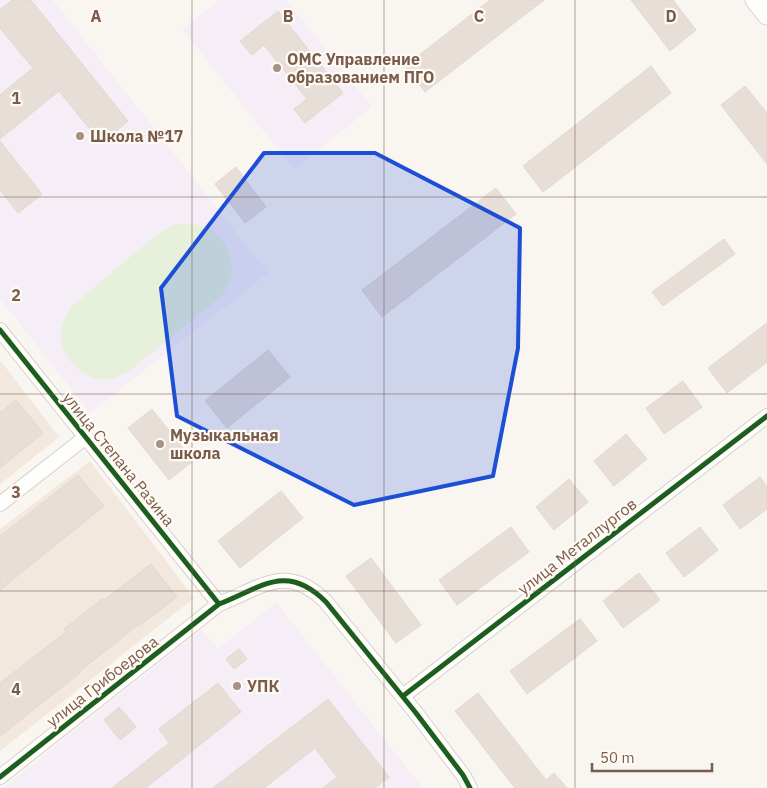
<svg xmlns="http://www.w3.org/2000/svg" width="767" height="788" viewBox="0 0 767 788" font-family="'IBM Plex Sans',sans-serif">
<rect width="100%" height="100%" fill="#f9f5f0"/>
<path fill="#f2e8de" d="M0,360l59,77 -59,47z
M90,461l104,137 -194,153v-222z"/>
<path fill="#f6eef6" d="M0,0h53l215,273 -178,140 -90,-114z
M219,0h67l86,107 -78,62 -112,-140z
M276,602l147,186h-420l199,-159 16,20z"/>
<path fill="#e7f0db" d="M175,224h19l18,5 12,13 7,17 1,16 -9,20 -95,77c-6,2 -12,6 -18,7 -23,4 -48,-19 -49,-41 -1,-12 6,-24 12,-33l87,-73z"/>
<path fill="#e6ded7" stroke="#e2d8d2" d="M12,0h19l97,121 -27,22 -42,-52 -59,48v-44l33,-27 -33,-40v-18z
M490,0h54l-119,92 -20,-26z
M631,0h42l23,30 -26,21z
M278,11l65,82 -38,30 -11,-14 13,-10 -43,-54 -12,10 -12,-14z
M651,66l20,27 -128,99 -20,-26z
M745,86l22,27v51l-46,-59z
M0,141l42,53 -24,19 -18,-23z
M236,167l30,40 -21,16 -30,-39z
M496,188l20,26 -134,103 -20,-27z
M724,239l11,15 -72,52 -11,-14z
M767,323v39l-40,31 -19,-25z
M268,350l22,27 -63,51 -22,-27z
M683,381l19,26 -38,27 -18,-26z
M16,400l27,33 -43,35v-55z
M152,409l41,52 -24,19 -41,-52z
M626,434l21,25 -33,27 -20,-25z
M78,475l26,31 -104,84v-54z
M760,477l7,10v22l-27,20 -17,-24z
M569,479l19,23 -34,28 -18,-23z
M281,491l22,27 -63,50 -22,-27z
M511,527l18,25 -72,53 -18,-25z
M700,527l18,23 -34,27 -18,-24z
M371,558l50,67 -25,18 -50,-67z
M151,564l26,33 -38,29 -1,-1 -59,47 1,1 -80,63v-53l66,-51 -2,-3 38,-30 2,1z
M639,573l21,27 -37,28 -20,-27z
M580,619l17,22 -70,53 -17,-23z
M239,649l8,10 -13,10 -8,-10z
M218,683l23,29 -95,76h-34l57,-45 -10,-14z
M478,693l68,87 8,-7 13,15h-52l-60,-77z
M328,699l61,78 -14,11h-52l14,-11 -22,-29 -51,40h-51z
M119,707l17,20 -16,13 -16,-20z"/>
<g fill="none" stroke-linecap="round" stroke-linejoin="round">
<g stroke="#d7d1cb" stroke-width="16">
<path id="street" d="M0,330l219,274
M0,504l86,-67
M403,696l364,-280
M0,777l219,-173c42,-16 67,-42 107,-2l90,111 47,62 7,13"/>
</g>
<g stroke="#d9d2cb" stroke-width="21">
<path id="secondary" d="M755,0l12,15"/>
</g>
<use href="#street" stroke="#fefefd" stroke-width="14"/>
<use href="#secondary" stroke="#fefefd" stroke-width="19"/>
<g stroke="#fffaf3" stroke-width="8">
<path id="cycleway" d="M0,330l219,274
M403,696l364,-280
M0,777l219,-173c42,-16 67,-42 107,-2l90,111 47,62 7,13"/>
</g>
<use href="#cycleway" stroke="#1b5e20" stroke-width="5"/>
</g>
<path fill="#1d4ed8" fill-opacity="0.2" stroke="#1d4ed8" stroke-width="4" stroke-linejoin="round" d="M264,153h111l145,75 -2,120 -25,128 -139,29 -177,-89 -16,-128z"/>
<path fill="none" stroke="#7a5c4d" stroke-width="1" stroke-opacity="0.55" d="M192,0v788M384,0v788M575,0v788M0,197h767M0,394h767M0,591h767"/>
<g fill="#a69286" stroke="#fffaf3" stroke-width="2">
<circle cx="277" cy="68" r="5"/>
<circle cx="80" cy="136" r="5"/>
<circle cx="160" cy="444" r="5"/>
<circle cx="237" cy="686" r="5"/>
</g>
<g text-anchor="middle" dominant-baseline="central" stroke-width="4.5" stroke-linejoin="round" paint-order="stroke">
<g font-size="16" font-weight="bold" fill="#7a5c4d" stroke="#fffaf3" text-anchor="start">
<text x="287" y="59">ОМС Управление<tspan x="287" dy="18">образованием ПГО</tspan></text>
<text x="90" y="136">Школа №17</text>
<text x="170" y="435">Музыкальная<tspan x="170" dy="18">школа</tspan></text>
<text x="247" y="686">УПК</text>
</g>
<g font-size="16" fill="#7a5c4d" stroke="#fffaf3">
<text transform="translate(119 459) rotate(51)">улица Степана Разина</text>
<text transform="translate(577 546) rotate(-38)">улица Металлургов</text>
<text transform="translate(102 681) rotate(-38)">улица Грибоедова</text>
</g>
</g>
<g font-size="16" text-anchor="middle" font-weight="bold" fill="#7a5c4d" stroke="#fffaf3" stroke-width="4.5" stroke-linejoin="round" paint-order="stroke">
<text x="96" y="22">A</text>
<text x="288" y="22">B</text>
<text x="479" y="22">C</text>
<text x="671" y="22">D</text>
<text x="16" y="104">1</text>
<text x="16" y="301">2</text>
<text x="16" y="498">3</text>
<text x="16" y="695">4</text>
</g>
<path d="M592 763v8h120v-8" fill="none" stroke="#7a5c4d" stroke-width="2.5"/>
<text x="600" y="763" font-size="15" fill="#7a5c4d" stroke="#fffaf3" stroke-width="4" paint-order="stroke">50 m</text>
</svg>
